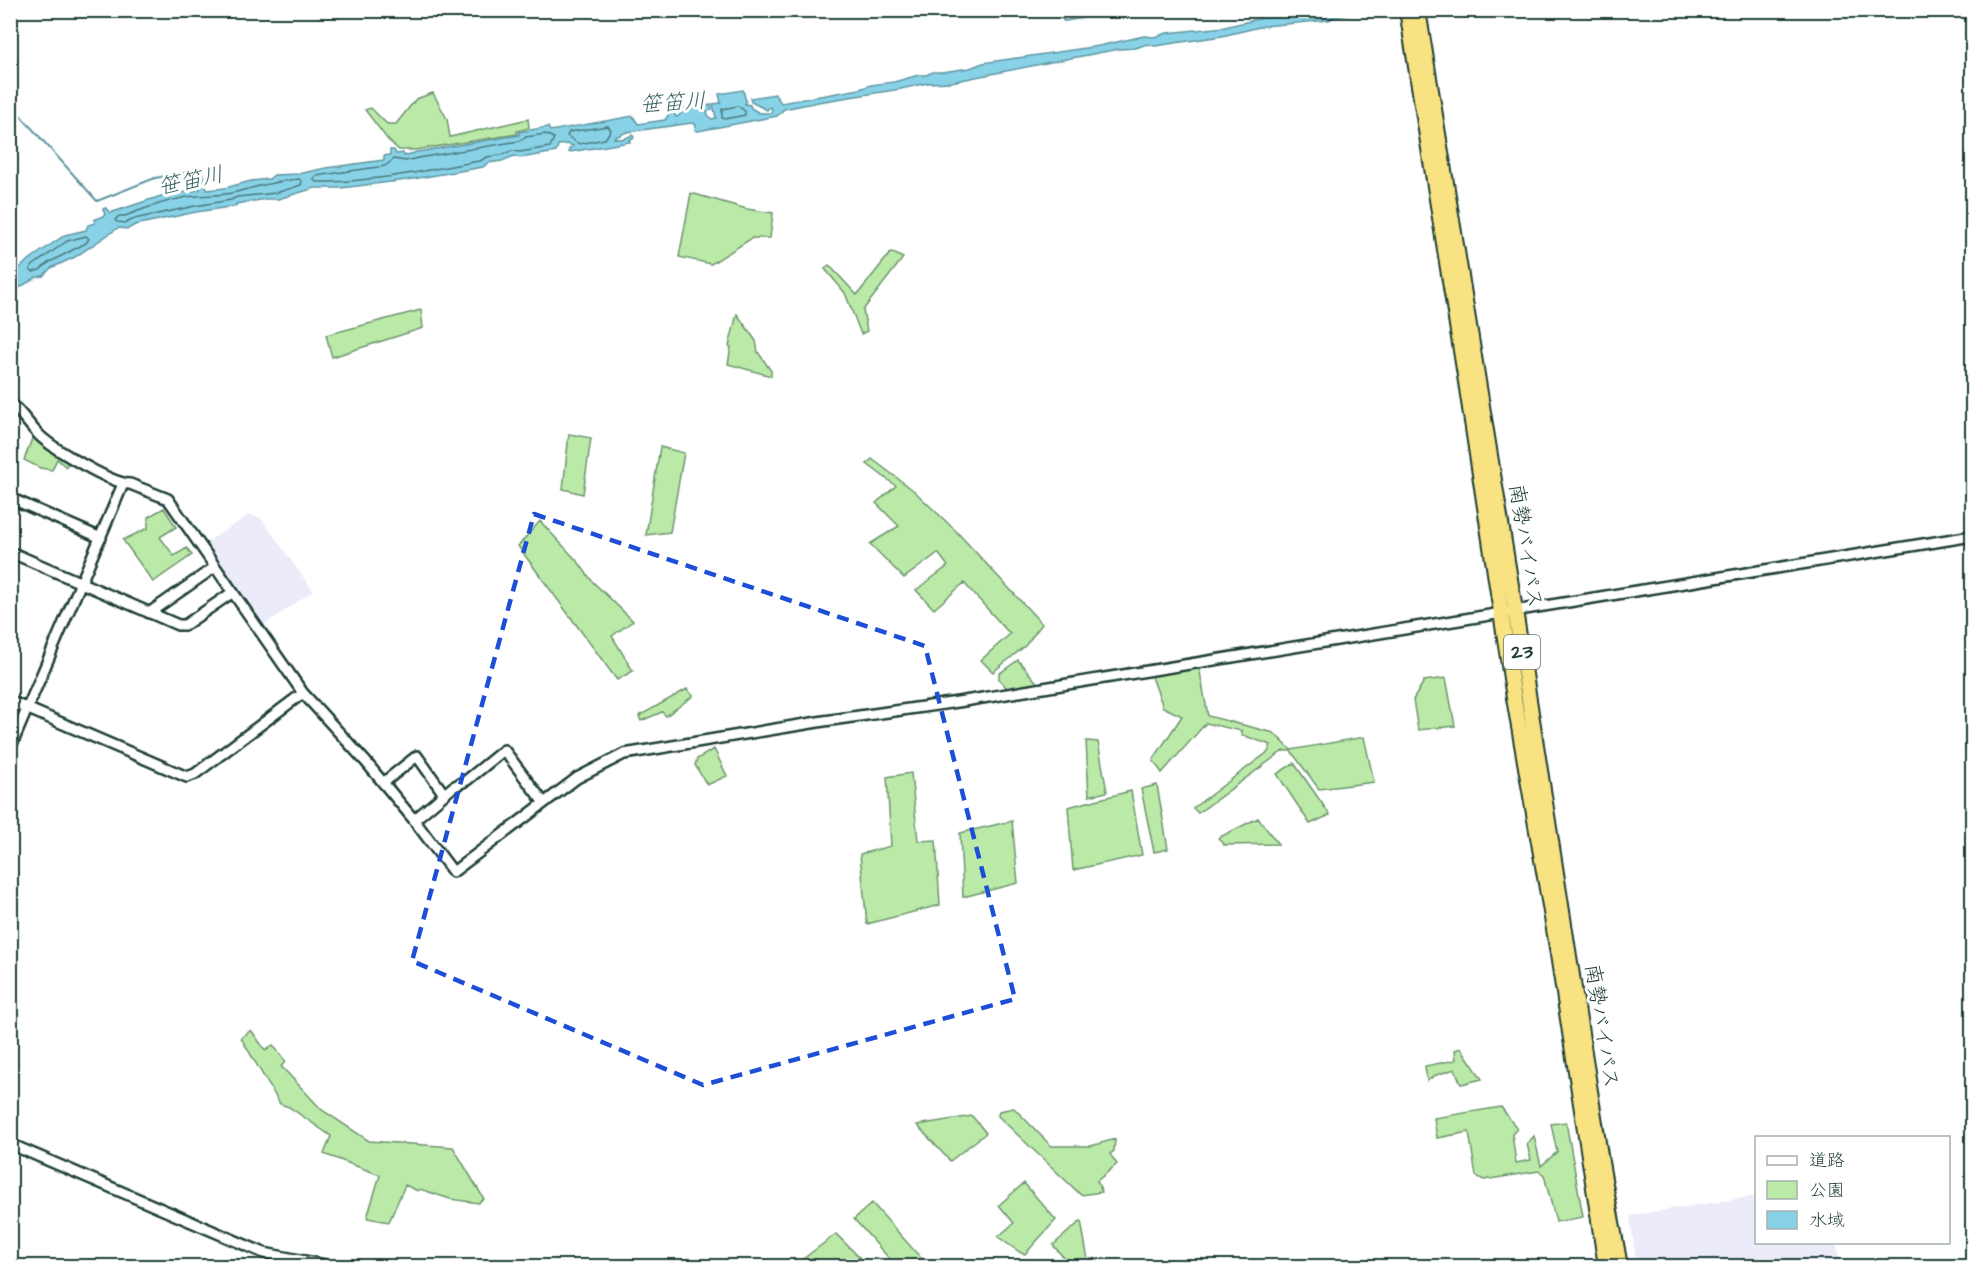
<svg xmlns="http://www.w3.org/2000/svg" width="1983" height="1277" viewBox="0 0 1983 1277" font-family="'Architects Daughter','Klee One',sans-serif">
<rect width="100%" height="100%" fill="#fff"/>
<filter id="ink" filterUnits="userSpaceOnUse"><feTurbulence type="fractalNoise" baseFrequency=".0167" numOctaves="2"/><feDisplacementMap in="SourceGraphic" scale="12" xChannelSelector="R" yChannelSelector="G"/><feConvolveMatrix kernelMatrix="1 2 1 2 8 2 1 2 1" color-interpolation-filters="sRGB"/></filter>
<g filter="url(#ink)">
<path fill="#ebebfa" d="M249,515l12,3 52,73 -52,36 -57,-83z
M1756,1196v46l80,1 4,23h-203l-7,-48 3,-3z"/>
<path fill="#bbeaa8" stroke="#6d946e" stroke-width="1.5" d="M433,93l14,26 3,18 78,-18 1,9 -12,3v3l-102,16h-16l-11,-10 -23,-30 6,-2 16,16h9l20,-25z
M691,193l56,16 26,4 -3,25h-18l-41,26 -32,-7z
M891,252l12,6 -40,52 4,21 -6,3 -16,-41 -20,-24 4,-4 28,30z
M421,310l2,18 -91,29 -6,-22z
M737,314l19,27 2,11 13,19v5l-43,-12 3,-17 -2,-1z
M34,433l35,26 -3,8 -9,-8 -5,11 -12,-2 -16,-8z
M569,434l22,4 -8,56 -20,-5z
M660,447l24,6 -14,79 -24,3z
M872,459l41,31 42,40 87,94 -17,22 -32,26 -12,-12 29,-26 -46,-51 -30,26 -18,-19 32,-24 -10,-13 -34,25 -34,-34 29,-18 -23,-23 20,-17 -29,-22z
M164,508l12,19 -16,10 14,19 13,-8 5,7 -39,27 -30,-42 25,-12v-11z
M540,521l39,42 13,18 41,40 -21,15 21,35 -16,9 -99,-134z
M1018,660l21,25 -31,4 -9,-10v-5z
M1199,667l9,49 66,17 17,17 73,-13 10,45 -55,7 -28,-38h-8l-85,62 -5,-5 75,-56 3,-7 -29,-10v-4l-36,-8 -44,50 -9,-13 29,-44 -19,-9 -12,-33z
M1446,678l9,48 -37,4 -5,-30 11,-19z
M687,689l6,7 -27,20 -4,-4 -21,9 -2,-5z
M1086,741l12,1 9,50 -18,4z
M714,749l13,27 -20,9 -12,-20 2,-6z
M1294,763l36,52 -20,9 -33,-50z
M911,773l7,68 18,-1 4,65 -73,19 -7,-70 31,-8 -4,-69z
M1157,785l11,64 -14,3 -13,-63z
M1131,791l11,64 -69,15 -5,-63z
M1258,818l20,26 -54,1 -6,-7z
M1012,821l6,62 -55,14 -3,-64z
M251,1030l14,20 8,-5 13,17 -5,4 41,44 47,31 84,6 31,52 -4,2 -1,2 -29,-4 -30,-10 -2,2 -13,-6 -16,37 -22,-4 13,-43 -56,-21 7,-18 -42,-29 -9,-3 -39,-66z
M1461,1048l21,31 -21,5 -6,-15 -19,6 -9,6 -2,-15 31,-6 -1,-10z
M1501,1107l16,22 -5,5 4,29 15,-3 -4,-16 7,-8 7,30 16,-14 -6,-28 15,-2 17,95 -27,5 -12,-47 -5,-4 -55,9 -8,-4 -7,-44 -32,6 -3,-20z
M1014,1108l37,38h40l24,-7 -1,12 -4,3 7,10 -20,17 5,11 -21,3 -83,-79 1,-5z
M972,1116l14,17 -36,28 -33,-36z
M1024,1183l32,37 -31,34 -4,-1 -23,-16 16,-14 -15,-18z
M872,1203l48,54 9,7 -1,2h-69l-26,-5 -2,5h-36v-1l41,-31 27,27 32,4 -41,-46z
M1081,1221l8,45h-35l10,-8 -11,-13z"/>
<path fill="#88d2e8" stroke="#5e96a0" stroke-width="1.5" d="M1323,10l55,1 -44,6 -5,3 -65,6 -42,10 -67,10 -8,-2 -11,4 -17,1 -63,12 -105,21 -24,1 -26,6 -83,13 -34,7 -7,7 -79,15 -3,-1 1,-5 -4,-2 -65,9 -14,6 11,1 8,-4 2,2 -1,2 -4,1 1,2 -61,10v-3l4,-3 -5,-2 -10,1 -2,7 -36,6 -6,-2 -12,5 -14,2 -5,4 -76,13 -66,8h-26l-37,11h-12l-30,5v2l-40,6 -61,13 -7,4 -10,-1 -43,29 -24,11 -8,8 -6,1 -17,10 -3,8 -3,1 -1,-3h-2v-16l15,-15 39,-27 21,-5 2,-5 7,-2 -1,-3 11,-5 -2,-6 3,-1 4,5 51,-17 39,-6 -3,-17h-3v-3l7,-1 6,21 18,-2 26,-7 18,-2 5,-4 24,-1 28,-6 58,-8v-4l6,-1v-5h4l2,4 7,-1 1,3 13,-4 102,-17v-3l29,-5 2,4 83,-15 5,8 27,-4 5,-8 4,1 2,4 3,-1 4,-7 24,-5 1,2 3,-1 1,4 -5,3 2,5 3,2 4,-1 -3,-14 8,-1 -2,-9 24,-4 3,11 -1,3 5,1 1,3 8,5h12l1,-5 -2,-1 -3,3 -16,-8 -1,-4 25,-4 6,9 79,-14 11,-4 23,-3 25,-7h7l7,-3h9l28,-4 13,-5 116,-17 45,-10 10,1 13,-4 58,-6 33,-8z"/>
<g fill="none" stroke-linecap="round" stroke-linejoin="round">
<path stroke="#49797c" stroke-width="1.5" d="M738,106l7,5v4l-20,4 -3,-1v-9z
M608,126l3,4 -6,9 -26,5 -12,-8 2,-4z
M545,134l9,4 -4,9 -30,5 -8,-1 -11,4 -14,2 -7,4c-54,9 -109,22 -164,21l-2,-2 2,-4 69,-10 9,-7 11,2 13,-3 101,-17 7,-4z
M299,179l3,3 -1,3 -25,8 -39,4 -6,3 -36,6 -61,13 -8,4 -9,-1 -2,-2 4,-4h6c20,-8 40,-15 62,-19 16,-2 34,-1 49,-5 22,-6 41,-11 63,-13z
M86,236l3,3 -3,4 -38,20 -8,7 -7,2 -3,-2 1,-3 36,-26z"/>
<path stroke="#5e96a0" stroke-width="2" d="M1055,10l9,11 65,-11
M10,104l87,97 58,-23 41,-7"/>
<g stroke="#1f3d34" stroke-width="14">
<path id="minor" d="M10,403c11,9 19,22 29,32 13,13 73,49 91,49l38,15 135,194 63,69 48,58 39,52 124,-94 47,-24 200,-33 134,-19 1014,-166
M10,498l91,40
M10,552l168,73h7l48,-33
M149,613l66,-46
M10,701l177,76 8,-3 108,-81
M10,749l113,-265
M383,783l34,-27 27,38
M414,820l39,-33 14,-7 37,-30 40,53
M10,1144l254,109 67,13"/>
</g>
<g stroke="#1f3d34" stroke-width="18">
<path id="highway" d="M1407,10l59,372 48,316 41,237 51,331
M1418,10l97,600 87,558 18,98"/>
</g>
<use href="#minor" stroke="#fff" stroke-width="9"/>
<use href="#highway" stroke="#f8e281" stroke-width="14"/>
</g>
</g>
<path fill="none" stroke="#1d4ed8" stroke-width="4.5" stroke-dasharray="12 8" stroke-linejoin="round" d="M534,514l391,132 90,353 -312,86 -291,-124z"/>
<g text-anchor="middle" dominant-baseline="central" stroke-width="6" stroke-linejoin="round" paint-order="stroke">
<rect fill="#fff" stroke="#627771" stroke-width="1.5" x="1504" y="635" width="36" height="34" rx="4.5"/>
<g font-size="20" font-weight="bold" fill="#1f3d34">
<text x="1522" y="652">23</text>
</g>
<g font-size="21" fill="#1f3d34" stroke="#fff">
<text transform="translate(1526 546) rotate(81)">南勢バイパス</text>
<text transform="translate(1602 1026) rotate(81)">南勢バイパス</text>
</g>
<g font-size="22" font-style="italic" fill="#396261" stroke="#fff">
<text transform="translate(673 103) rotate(-4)">笹笛川</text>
<text transform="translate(191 181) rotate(-12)">笹笛川</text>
</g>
</g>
<rect width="1983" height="1277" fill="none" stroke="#fff" stroke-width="36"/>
<rect x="18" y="18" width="1947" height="1241" fill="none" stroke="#1f3d34" stroke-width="2" filter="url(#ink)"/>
<rect x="1755" y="1136" width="195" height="108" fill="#ffffff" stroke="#a5b1ae" stroke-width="1.5"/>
<rect x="1767" y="1156" width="30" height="9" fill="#ffffff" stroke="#a5b1ae" stroke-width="1.5"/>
<text x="1809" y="1166" font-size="18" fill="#1f3d34">道路</text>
<rect x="1767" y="1181" width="30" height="18" fill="#bbeaa8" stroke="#a5b1ae" stroke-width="1.5"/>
<text x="1809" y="1196" font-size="18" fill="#1f3d34">公園</text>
<rect x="1767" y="1211" width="30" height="18" fill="#88d2e8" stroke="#a5b1ae" stroke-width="1.5"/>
<text x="1809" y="1226" font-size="18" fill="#1f3d34">水域</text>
</svg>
